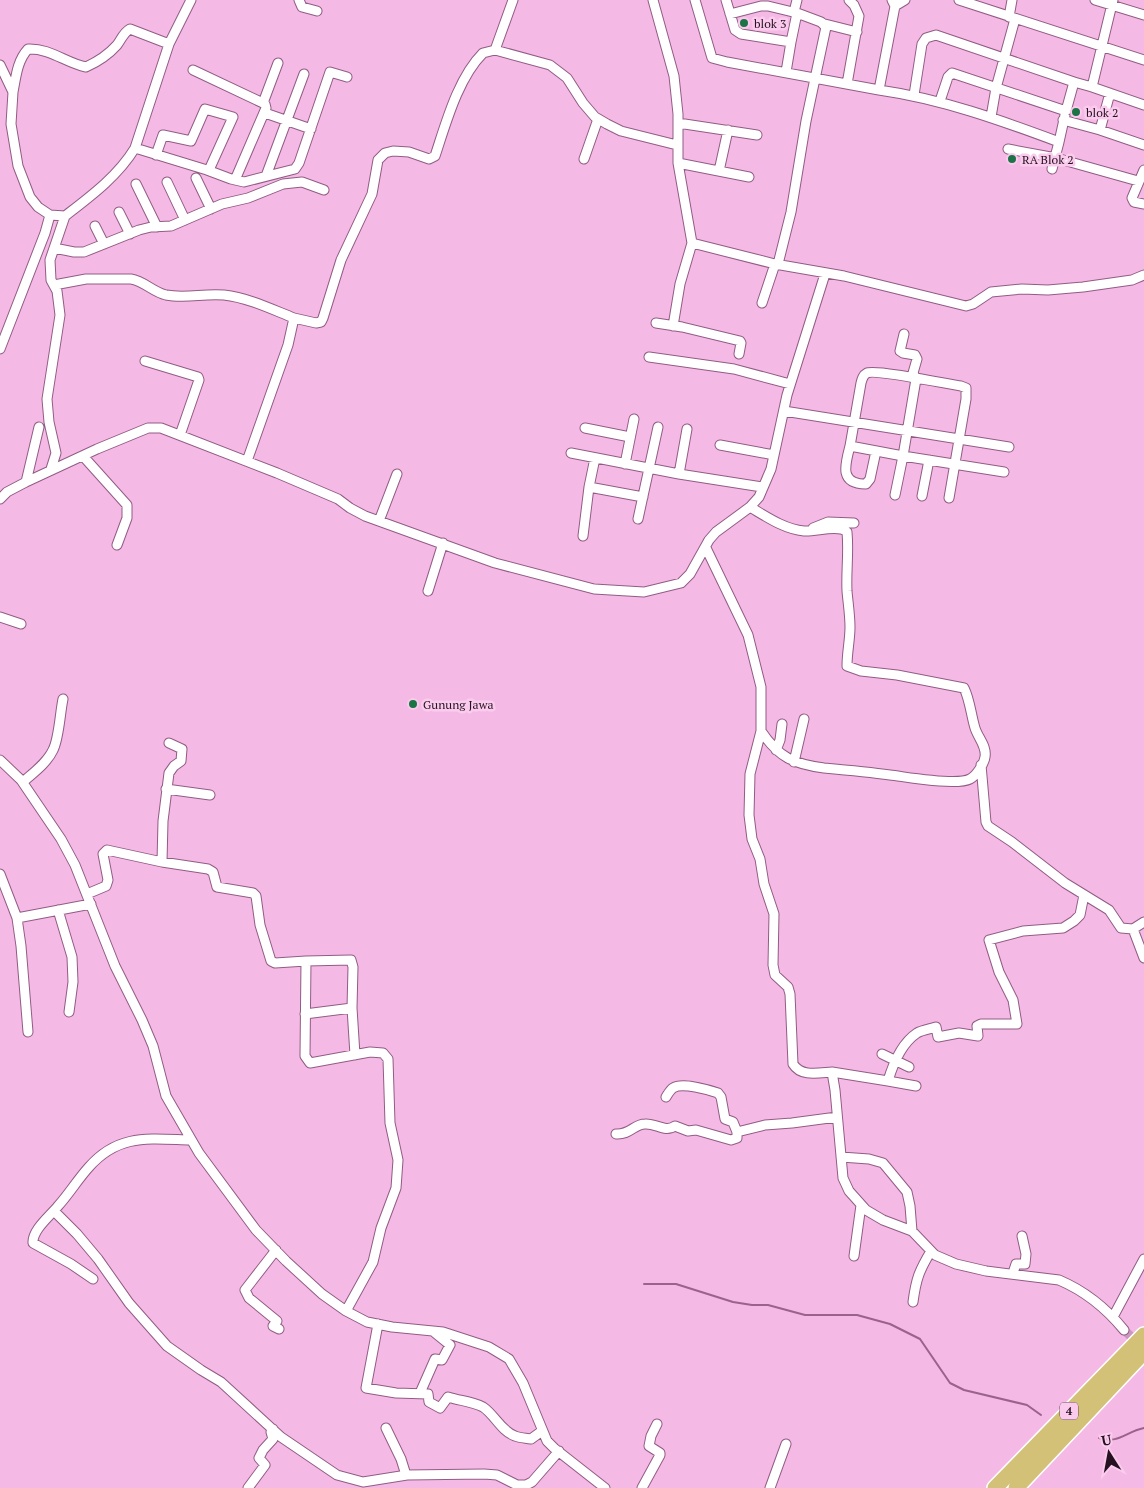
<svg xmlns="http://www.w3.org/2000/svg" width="1144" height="1488" viewBox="0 0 1144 1488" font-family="'PT Serif',serif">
<rect width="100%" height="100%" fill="#f5b9e5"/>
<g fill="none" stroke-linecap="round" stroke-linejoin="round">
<path stroke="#9a628d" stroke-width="2" d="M644,1284h32l57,18 19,3h16l37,10h52l33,9 30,15 30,44 14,7 63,15 14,10
M1099,1438c20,6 26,-6 45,-10"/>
<path stroke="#cc97be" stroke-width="9" stroke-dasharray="9 4.5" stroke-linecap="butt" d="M1124,1330l16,15"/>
<g stroke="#915c84" stroke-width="11">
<path id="minor" d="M299,0l3,7 15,4
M653,0l21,76 4,38v49l14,80 83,21 69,12 122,30 7,-2 18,-12 31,-3 26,1 35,-3 49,-7 12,-5
M695,0l17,58 15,4 152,28 16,-84 -3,-6
M726,0l9,30 6,4 50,8 6,-29 24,9 5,5 -20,94 -15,91 -13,52
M959,0l185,60
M1095,0l49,15
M1113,0l-21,87 52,18
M895,6l10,-6
M794,12l3,-12
M730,14l31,-8h7l29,7
M1009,17l3,-17
M825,24l32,8
M495,50l55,15 17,13 16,25 12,14 12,7 14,7 56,14
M0,65l13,27 -2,32 7,42 12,31 8,10 12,8
M193,70l72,34 1,4 -31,72
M786,72l5,-30
M847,84l12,-68 -5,-11 -5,-5
M879,90c63,9 121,30 180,52l-7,27
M13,92c3,-15 4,-31 15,-43 22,-1 38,14 58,18 11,-5 23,-13 31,-22 4,-5 6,-12 13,-16l39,15
M914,95l8,-51 4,-6 10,-3 138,47
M940,101l8,-24 4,-4 114,38 8,-29 18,5
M263,103l15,-40
M265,113l46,16
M991,117l5,-29 19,-69
M1063,120l37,10 44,15
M678,123l79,12
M1100,130l10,-37
M1059,142l6,-27
M135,148l72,22 24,9 13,3 51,-13 4,-6 31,-91 17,5
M1008,149l48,9 82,23
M156,155l7,-20 28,6 14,-32 28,8 -24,53
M584,159l14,-40
M678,163l71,14
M1144,170l-12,28 2,4 10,2
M719,171l9,-41
M266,176l38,-102
M196,178l15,31
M167,182l18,38
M136,184l21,43
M119,212l11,22
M65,216c26,-20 53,-40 70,-68l34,-104 22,-44
M95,226l9,18
M54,248l20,4h10l55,-22 12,-3 20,-1 51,-22 26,-6 35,-14 19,-2 22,8
M54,285l32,-6h45c13,2 22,13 35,16 20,4 38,-2 58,0 25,3 47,14 70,23
M762,303l13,-39
M656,323l26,4 58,14 1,2 -2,11
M673,326l7,-42 12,-41
M904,334l-4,17 3,2 12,2 2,4 -4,14 3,6 -13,77 -53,-10 11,-63c1,-4 2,-8 6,-10 8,-4 80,11 94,13l5,2v11l-17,99
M0,349l45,-116 5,-18 15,1 -15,44 1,20 6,11 3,24 -13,84 2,23 7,31 -5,16
M649,357l85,12 56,15
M145,361l53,16 1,3 -19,55
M784,411l225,36
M585,428l45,9
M720,445l54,10
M850,446c-5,19 -11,38 16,38l4,-5 6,-28
M571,453l108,21 83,13
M83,456l44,49v13l-10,27
M595,458l-6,29 54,10
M247,461l41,-116 6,-27 22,5 5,-1 2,-4 18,-58 31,-66 6,-34 7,-7 8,-2 16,1 20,7 6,-3c11,-33 23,-78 48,-103l12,-3 18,-50
M625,464l9,-45
M679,474l8,-45
M26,482l13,-55
M895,495l8,-39 101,16
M922,496l7,-36
M0,499l7,-7 19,-10 71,-33 51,-21h13l116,45 61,26 12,9 15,8 130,47 99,26 50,3 37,-9 9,-9 19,-34 7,-8 34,-25 9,-10 12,-28 16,-74 38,-121
M750,507c17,10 34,22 54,24 12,1 35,-7 43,1 2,20 -1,39 0,59 1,12 3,24 3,36 0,13 -3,25 -3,39l14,5 36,4 67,13c6,12 7,27 11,40 3,10 12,18 10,29 -1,7 -9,19 -15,22 -14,7 -63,-2 -80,-4 -22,-3 -44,-5 -66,-7 -30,-4 -45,-10 -63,-37
M638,519l20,-92
M379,521l18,-47
M813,528l15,-6 26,1
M583,536l6,-49
M706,548l42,87 13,52v44l-11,43 -1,41 3,24 8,20 4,25 10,30 -1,51 2,10 13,12 2,7 3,70c8,13 25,9 39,8l3,18 8,88 6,13 17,19 17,10 29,11 23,24 21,9 30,7 73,9c26,11 47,28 65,50
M428,591l15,-48
M0,617l21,7
M776,750l4,-10 2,-16
M0,760l21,20 40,59 14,26 40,101 27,54 11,26 13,50 33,57 57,77 30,31 36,33 24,17 21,11 25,5 51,5 46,15 20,12 14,24 24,58 7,7 51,40
M794,762l10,-43
M981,765l5,57 2,4 24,16 53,41 44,27 12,18 12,1 11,29
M23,782c10,-9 24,-19 30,-32 6,-11 7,-37 10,-51
M166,789l44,6
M162,862l1,-41 6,-48 5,-7 7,-5 1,-12 -13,-6
M0,874l17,44 4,28 7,86
M87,894l19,-8 2,-6 -5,-26 4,-4 55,12 46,7 5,3 4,15 36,6 3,3 4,29 11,36 4,2 31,-2 -1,95 5,7 60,-11 13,1 5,6 2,64 8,37 -2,28 -15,40 -8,34 -27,49
M58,910l14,47 1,25 -4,30
M17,918l74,-14
M1133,929l11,-7
M306,961l45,-1 2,7 -1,41
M305,1014l47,-6 3,47
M882,1054l27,13
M832,1072l56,9c5,-17 14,-38 29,-48 5,-3 13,-4 19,-6l2,10 21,-4 19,3 -1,-10 4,-2h36l-4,-24 -14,-28 -10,-32 34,-9 40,-3 11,-7 6,-6 4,-20
M888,1081l28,5
M666,1097c2,-3 4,-7 7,-9 9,-6 36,2 45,5l3,4 4,22 8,3 4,10
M616,1134c14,1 18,-10 29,-10 11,-1 20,9 30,2l13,5 8,-1 35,10 6,-2v-6l28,-7 27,-2 45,-6
M841,1157l28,2 14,4 24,29 3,14 2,25
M54,1211l23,23 21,25 31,44 38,43 34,24 20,12 60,55 56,38 26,7 44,-7 77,-1 13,1 20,10h9l6,-3 27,-31
M276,1250l-31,40 4,8 28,23 -4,5 6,3
M854,1256l7,-51
M1013,1273l3,-9h9l1,-10 -4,-18
M93,1279l-22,-15 -38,-21c-1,-13 17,-27 25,-37 11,-12 20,-27 31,-39 30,-34 61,-28 102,-27
M913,1302c3,-23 6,-31 18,-51
M1113,1317l31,-58
M378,1324l-12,64 30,5 32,1 1,8 11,6 8,-11c12,4 23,4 35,10 12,8 18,24 32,29 5,2 11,2 16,3l11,-8
M420,1393l15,-34 7,1 8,-15 -16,-13
M386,1428l15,31 5,16
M248,1488l17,-23 -6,-7 4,-8 10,-11 -2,-7 2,-3
M642,1488l18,-33v-2l-11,-7 2,-10 6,-12
M770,1488l16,-44"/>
</g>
<g stroke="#fff" stroke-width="18">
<path id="motorway" d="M995,1488l149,-153
M1016,1488l128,-136"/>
</g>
<use href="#minor" stroke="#fff" stroke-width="9"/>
<use href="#motorway" stroke="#d3c178" stroke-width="15"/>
</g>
<g fill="#1b7346" stroke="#fbcbee" stroke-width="2">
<circle cx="744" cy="23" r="5"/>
<circle cx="1076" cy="112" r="5"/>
<circle cx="1012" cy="159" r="5"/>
<circle cx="413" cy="704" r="5"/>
</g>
<g text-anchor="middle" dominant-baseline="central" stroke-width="5" stroke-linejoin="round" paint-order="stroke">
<rect fill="#fbcbee" stroke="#66495e" stroke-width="1" x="1060" y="1402.5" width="18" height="17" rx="4"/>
<g font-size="11" font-weight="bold" fill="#261121">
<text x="1069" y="1411">4</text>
</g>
<g font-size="12" fill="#261121" stroke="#fbcbee" text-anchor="start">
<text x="754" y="23">blok 3</text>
<text x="1086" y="112">blok 2</text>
<text x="1022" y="159">RA Blok 2</text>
<text x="423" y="704">Gunung Jawa</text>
</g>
</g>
<g transform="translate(1109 1453) rotate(349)" stroke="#fbcbee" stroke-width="4" paint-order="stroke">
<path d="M0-4L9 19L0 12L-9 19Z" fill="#261121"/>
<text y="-8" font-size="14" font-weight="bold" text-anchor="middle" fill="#261121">U</text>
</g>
</svg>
